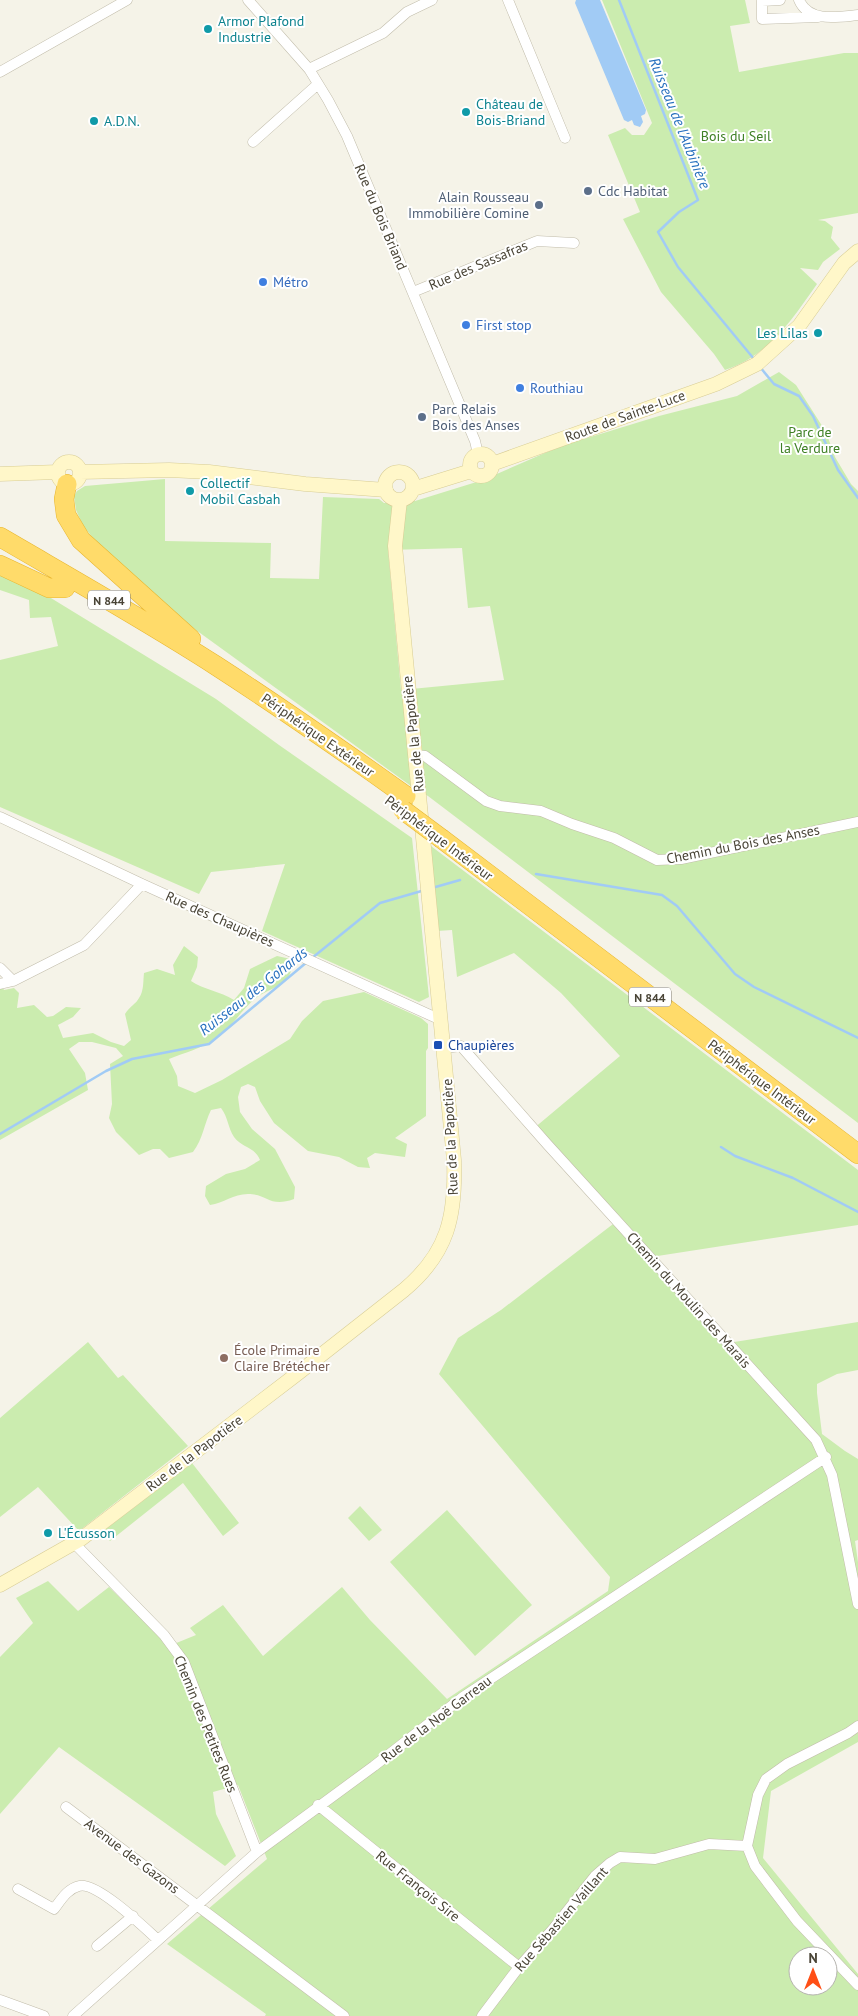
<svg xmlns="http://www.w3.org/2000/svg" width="858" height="2016" viewBox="0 0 858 2016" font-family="'PT Sans',sans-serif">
<rect width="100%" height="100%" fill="#f5f3e8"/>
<path fill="#cbecaf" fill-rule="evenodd" d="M602,0h143l5,23 -20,3 9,46 105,-19h14v160l-40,7 7,1 8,6 -2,11 9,11 -17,13 -5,8 -18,-2 17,16c-26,37 -48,71 -92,86l-11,-16 -53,-62 -38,-73 17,-7 -32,-77 17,-7 7,7h12l8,-12z
M779,372l17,13 30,47 9,25 16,27 7,7v632l-430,-327 -17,-10 -251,-182 -60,-58 -17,-20 -7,-16 -2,-14 3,-5 8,-5 80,-7v62l106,2 -1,35 49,1 4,-82 56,2 5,4 31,-2 68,-21 78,-34 98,-30 78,-20zM462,548l6,60 22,-2 14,74 -103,10 -13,-140z
M0,574l28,10 188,115 63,46 133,93 17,159 -10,5 -157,-71 23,-67 -74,8 -12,22 -199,-87v-147l58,-14 -7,-29 -21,1 -1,-18 -29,-10z
M431,846l427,324v55l-207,32 77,86 130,-21v48l-21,4 -20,10v9l5,41 23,17 13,8v81l-3,1 3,21v180l-87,49 -8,67 95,116v42h-593l1,-2 -99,-70 100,-85 -29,-74 -25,7 3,22 20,42 -11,10 -166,-119 -59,67v-157l33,-34 -17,-25 32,-17 30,30 31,-24 60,59 27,-11 -6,-7 33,-23 40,51 79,-69 28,33 77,79 161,-108 2,-14 -171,-203 19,-36 43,-28 116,-89 -84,-92 87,-73 -59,-63 -47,-40 -57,24 -5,-47 -15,1zM798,1956h30v30h-30z
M184,946l14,11 -1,10 -6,14c13,9 29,10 43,19l10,-12 6,-19 27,-13 14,3c1,7 1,13 -3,18 -6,9 -17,12 -26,17 -19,11 -28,33 -47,45 -13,9 -31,14 -46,20l8,17 1,10 17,7 27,-13 68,-41 12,-18 21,-20 41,-9 57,26 7,6v24l-2,3v65l-31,22 12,6 -2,13 -30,-4 -8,5 3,10 -12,-1 -19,-10 -31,-6 -34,-28 -14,-22 -5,-14 -7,-3 -7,3 -3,10 2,15 12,17 23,20 20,38 -1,12c-25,9 -25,-5 -46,-5 -15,0 -24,9 -38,11l-5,-9 1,-10 20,-12 19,-5 15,-9c-6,-14 -18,-12 -26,-23 -6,-9 -6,-20 -13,-29l-10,2c-7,14 -8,29 -18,42l-24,6 -9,-9h-7l-14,6 -23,-23 -7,-14 3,-14 -2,-40 13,-8 -7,-8 -24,-6h-13l-10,7 16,24 3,17 -88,50v-158l4,8 10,-2 5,5 -2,15 17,-3 13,12 6,-1 13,-9 15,1 -8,9 -15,8 5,13 30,-5 18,9 13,4 7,-6 -6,-26c5,-8 11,-10 14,-16 5,-7 4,-17 5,-25l13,-4 18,6 -2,-10z
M88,1342l30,36 5,-3 65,71 -109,85 -41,-44 -38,30v-99z
M192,1463l47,60 -16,13 -40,-53 -73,58 -8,-9z
M360,1506l22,24 -13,11 -21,-23z
M447,1510l85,95 -57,51 -85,-94z"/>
<path fill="#a1cbf5" d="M576,0h24l46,110 -1,4 -4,2 2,6 -3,5 -6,-2 -2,-5 -4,2 -4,-2 -49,-117z"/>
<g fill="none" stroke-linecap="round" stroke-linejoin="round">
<path stroke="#a1cbf5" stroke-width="2.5" d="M619,0l79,200 -19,12 -21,20 20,35 76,92
M760,367l14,17 25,12 14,20 25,54 20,28
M536,874l126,21 15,11 58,68 19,13 104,51
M432,888l28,-8
M312,958l68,-55 45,-13
M0,1134l106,-63 26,-12 77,-15 98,-82
M721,1147l14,9 58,22 65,34"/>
<g stroke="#c1bcaa" stroke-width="11">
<path id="street" d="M248,0l61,69 19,31 19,36 128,305 3,13
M508,0l57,138
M780,0l-18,1v18l56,-2
M799,0c10,23 39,17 59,15
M309,69l74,-36 24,-21 25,-12
M0,72l127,-72
M253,142l65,-58
M413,292l124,-51 37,2
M415,755l10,1 61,45 14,5 41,5 31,13 42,14 43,22 24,-1 177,-37
M0,817l142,67 299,136
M0,968l13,13
M0,984l13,-3 71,-36 58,-61
M444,1048l17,-2 86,98 269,296 16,35 26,129
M74,1543l90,92 20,27 73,190
M858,1726l-10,7 -61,31 -21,15 -8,16 -11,51 8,20 42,55 61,64
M318,1805l201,162
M66,1807l278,209
M18,1889l36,20c7,-9 13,-20 25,-23 17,-5 66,42 79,54
M97,1946l36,-30
M0,2000l44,16
M73,2016l184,-164 117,-86 89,-69 363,-240
M482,2016l37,-49 34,-38 42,-53 15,-13 10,-6 35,2 54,-15 38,2"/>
</g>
<g stroke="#d8cd95" stroke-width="15">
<path id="secondary" d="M470 465a11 11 0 1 1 22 0a11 11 0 1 1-22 0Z
M58 473a11 11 0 1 1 22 0a11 11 0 1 1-22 0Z
M492,464l224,-80 41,-20 42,-38 45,-63 14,-12
M80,472l89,-2 40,2 96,12 81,6
M385 486a14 14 0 1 1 28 0a14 14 0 1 1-28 0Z
M0,474l58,-2
M413,489l58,-18
M0,1585l81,-46 216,-165 107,-84c44,-37 52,-74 50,-130l-59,-614 5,-46"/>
</g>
<g stroke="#e8b630" stroke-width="20">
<path id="highway" d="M67,484l-3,15 2,16 15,25 110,99
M0,537c72,42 145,83 215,128 65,42 128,86 191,131
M0,565l49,23h16
M442,839l416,315"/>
</g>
<use href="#street" stroke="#fff" stroke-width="10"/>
<use href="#secondary" stroke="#fff7c9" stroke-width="14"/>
<use href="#highway" stroke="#ffdb6a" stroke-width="19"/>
<g stroke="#e8b630" stroke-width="20" stroke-linecap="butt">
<path id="highway-bridge" d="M403,810l39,29"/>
</g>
<use href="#highway-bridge" stroke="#ffdb6a" stroke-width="19"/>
</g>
<g fill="#0f9aa8" stroke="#fff" stroke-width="2">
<circle cx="208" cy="29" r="5"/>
<circle cx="466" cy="112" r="5"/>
<circle cx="94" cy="121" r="5"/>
<circle cx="818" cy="333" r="5"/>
<circle cx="190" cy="491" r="5"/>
<circle cx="48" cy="1533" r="5"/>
</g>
<g fill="#5c6f8a" stroke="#fff" stroke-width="2">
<circle cx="588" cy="191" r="5"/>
<circle cx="539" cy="205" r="5"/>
<circle cx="422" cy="417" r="5"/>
</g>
<g fill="#3f7fe0" stroke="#fff" stroke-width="2">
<circle cx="263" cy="282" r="5"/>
<circle cx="466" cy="325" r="5"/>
<circle cx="520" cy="388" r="5"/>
</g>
<rect fill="#1a4fb4" stroke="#fff" stroke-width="2" x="433" y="1040" width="10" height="10" rx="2.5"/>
<circle fill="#8d6e63" stroke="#fff" stroke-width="2" cx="224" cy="1358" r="5"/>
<g text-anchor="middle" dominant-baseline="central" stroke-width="4" stroke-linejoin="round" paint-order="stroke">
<g fill="#fff" stroke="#807c72" stroke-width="1">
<rect x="88" y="590.5" width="42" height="19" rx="4"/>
<rect x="629" y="987.5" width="42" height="19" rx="4"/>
</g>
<g font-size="12" font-weight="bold" fill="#494436">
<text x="109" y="600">N 844</text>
<text x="650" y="997">N 844</text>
</g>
<g font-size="14" fill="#0d838f" stroke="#fff" text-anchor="start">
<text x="218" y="21">Armor Plafond<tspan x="218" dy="16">Industrie</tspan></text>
<text x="476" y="104">Château de<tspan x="476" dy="16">Bois-Briand</tspan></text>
<text x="104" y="121">A.D.N.</text>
<text x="808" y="333" text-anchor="end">Les Lilas</text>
<text x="200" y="483">Collectif<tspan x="200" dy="16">Mobil Casbah</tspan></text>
<text x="58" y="1533">L'Écusson</text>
</g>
<g font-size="14" fill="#3f8025" stroke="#fff">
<text x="736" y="136">Bois du Seil</text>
<text x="810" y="432">Parc de<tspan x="810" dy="16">la Verdure</tspan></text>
</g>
<g font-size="14" fill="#4e5e75" stroke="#fff" text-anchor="start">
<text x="598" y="191">Cdc Habitat</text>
<text x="529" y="197" text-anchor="end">Alain Rousseau<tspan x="529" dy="16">Immobilière Comine</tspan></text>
<text x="432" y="409">Parc Relais<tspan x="432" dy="16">Bois des Anses</tspan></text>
</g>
<g font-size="14" fill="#494436" stroke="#fff">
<text transform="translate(381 217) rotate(67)">Rue du Bois Briand</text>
<text transform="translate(478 265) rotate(-23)">Rue des Sassafras</text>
<text transform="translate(625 416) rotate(-20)">Route de Sainte-Luce</text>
<text transform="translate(413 734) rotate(-96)">Rue de la Papotière</text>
<text transform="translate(318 735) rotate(35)">Périphérique Extérieur</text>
<text transform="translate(439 838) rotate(37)">Périphérique Intérieur</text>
<text transform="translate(743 844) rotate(-11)">Chemin du Bois des Anses</text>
<text transform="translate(220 919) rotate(24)">Rue des Chaupières</text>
<text transform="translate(762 1082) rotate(37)">Périphérique Intérieur</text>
<text transform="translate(450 1137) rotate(-93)">Rue de la Papotière</text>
<text transform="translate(689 1300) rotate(48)">Chemin du Moulin des Marais</text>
<text transform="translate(194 1453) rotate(-37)">Rue de la Papotière</text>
<text transform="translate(436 1719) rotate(-37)">Rue de la Noë Garreau</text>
<text transform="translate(206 1724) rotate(68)">Chemin des Petites Rues</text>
<text transform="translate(132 1856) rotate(37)">Avenue des Gazons</text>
<text transform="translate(418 1886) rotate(39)">Rue François Sire</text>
<text transform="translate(561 1919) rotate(-49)">Rue Sébastien Vaillant</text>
</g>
<g font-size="14" fill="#366cbe" stroke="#fff" text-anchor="start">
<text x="273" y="282">Métro</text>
<text x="476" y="325">First stop</text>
<text x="530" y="388">Routhiau</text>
</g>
<g font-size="14" fill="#164399" stroke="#fff" text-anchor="start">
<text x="448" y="1045">Chaupières</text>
</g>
<g font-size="14" fill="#785e54" stroke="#fff" text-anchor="start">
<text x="234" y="1350">École Primaire<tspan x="234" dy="16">Claire Brétécher</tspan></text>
</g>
<g font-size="15" font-style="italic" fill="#2770be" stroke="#fff">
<text transform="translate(680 123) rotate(68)">Ruisseau de l'Aubinière</text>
<text transform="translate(253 991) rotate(-38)">Ruisseau des Gohards</text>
</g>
</g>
<g transform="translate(813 1971)"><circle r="24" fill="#ffffff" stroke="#b6b4af"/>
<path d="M0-4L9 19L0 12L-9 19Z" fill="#ff4f16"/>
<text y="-8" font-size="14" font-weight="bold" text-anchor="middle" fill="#494436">N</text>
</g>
</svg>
